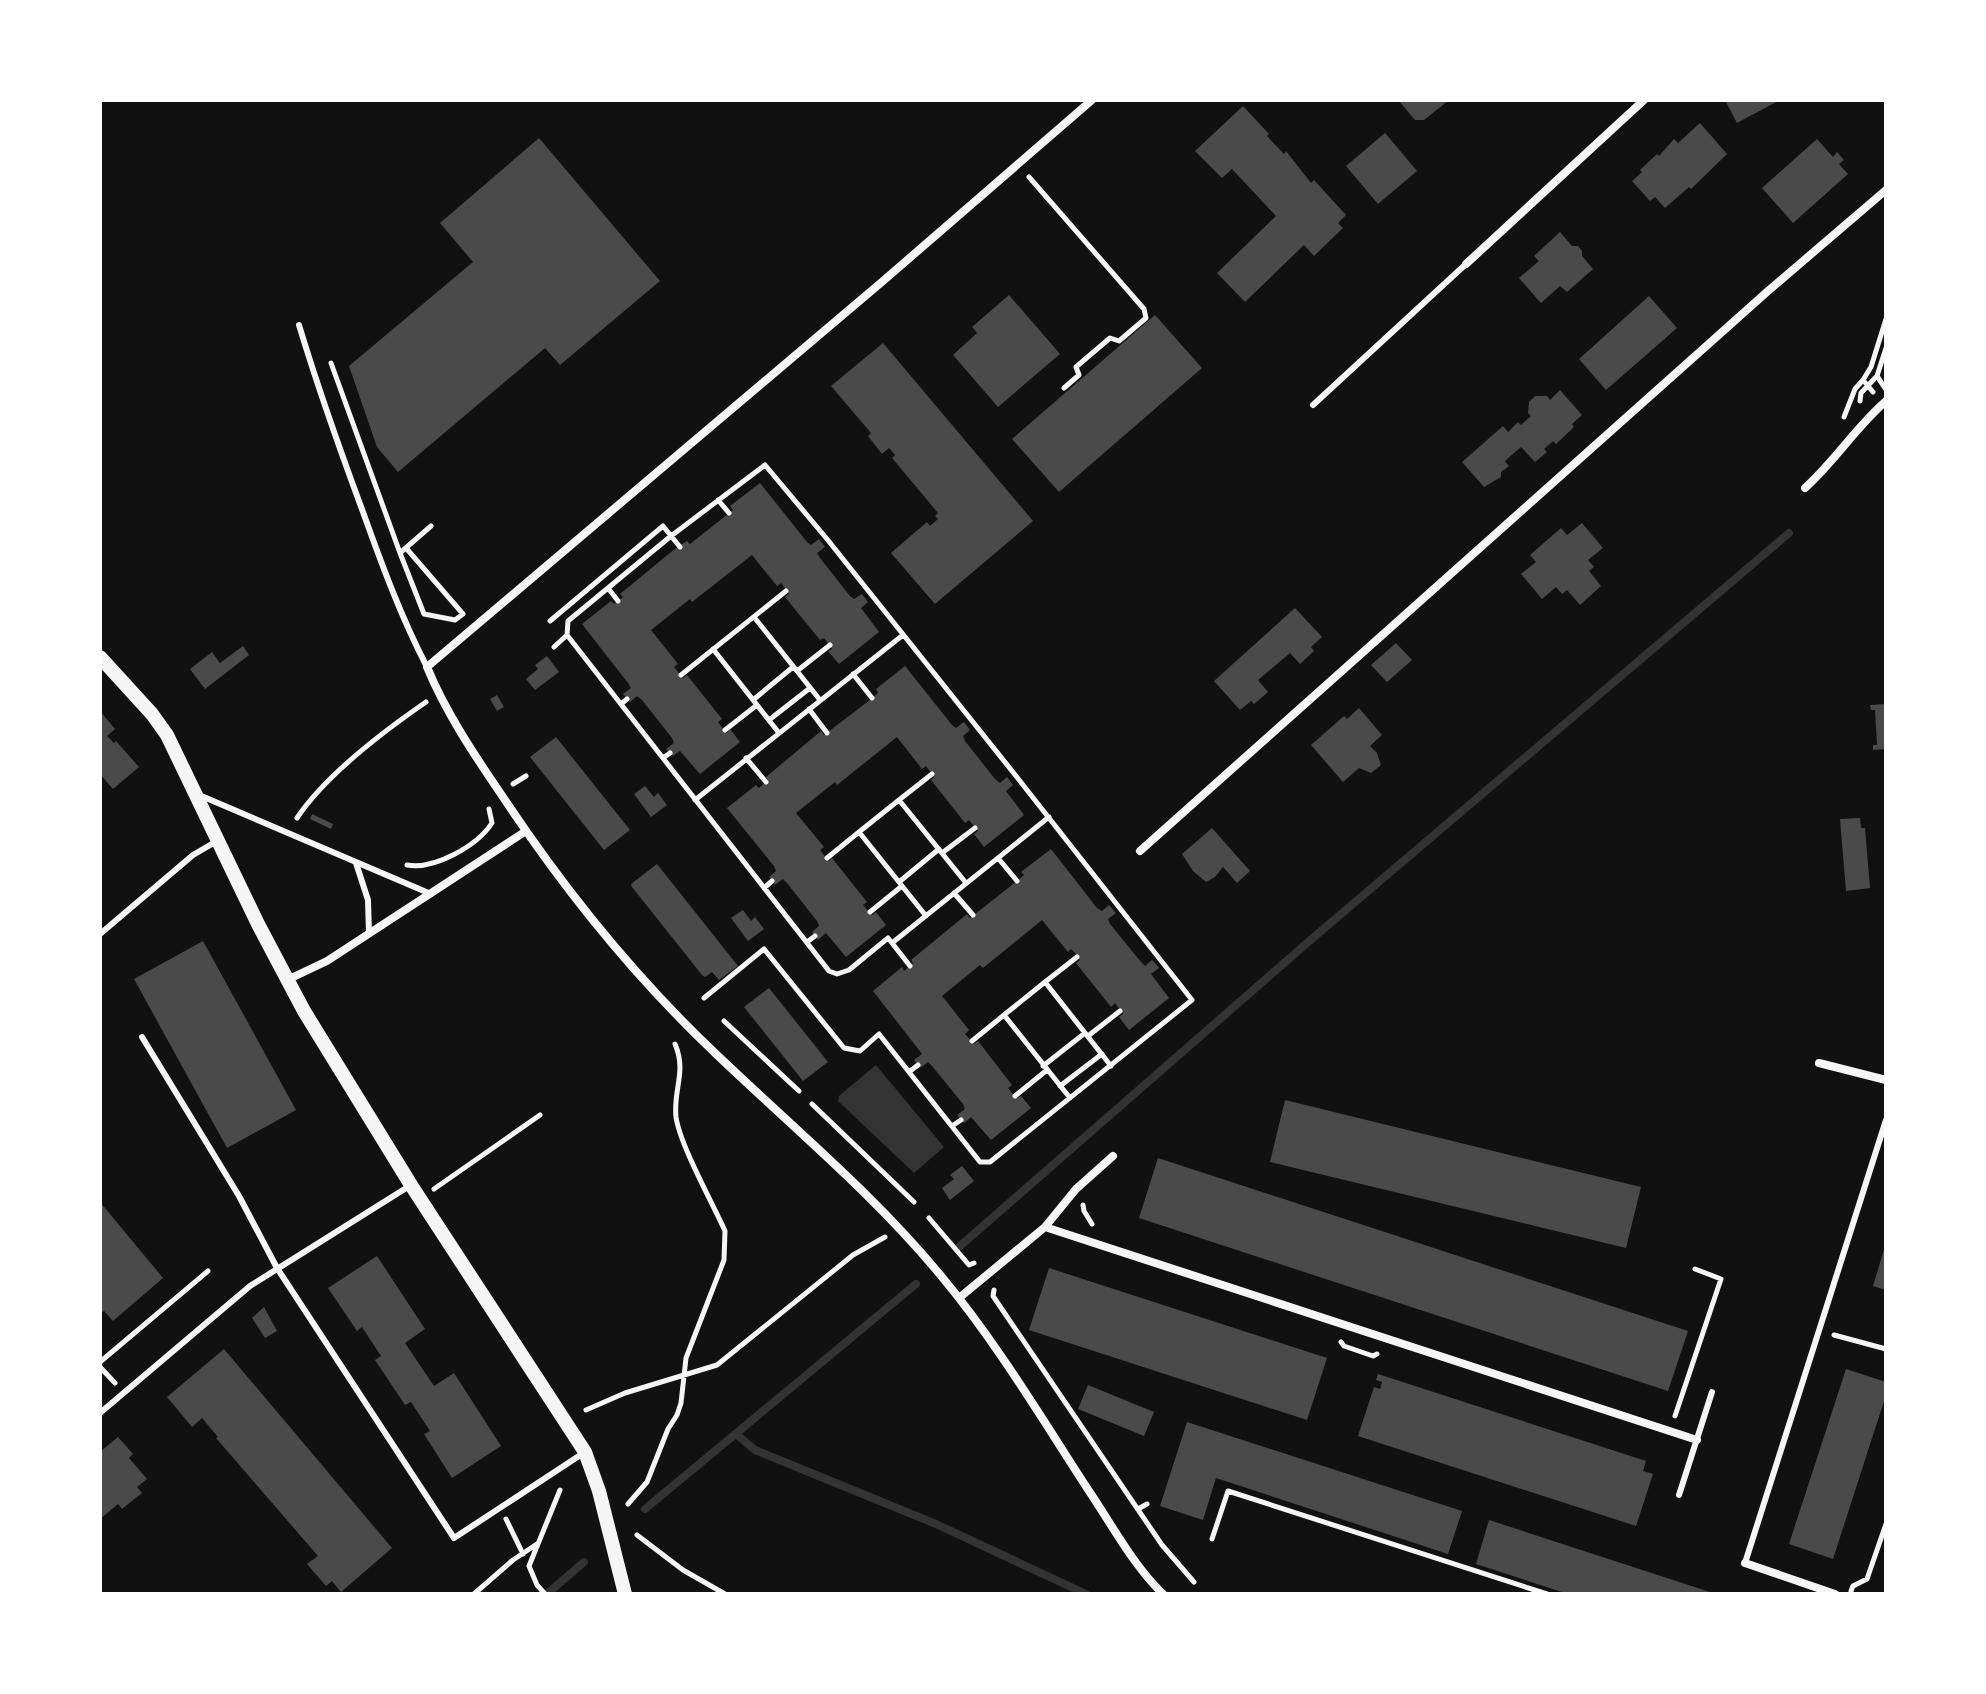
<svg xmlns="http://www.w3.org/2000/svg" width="1986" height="1694" viewBox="0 0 1986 1694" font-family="'Alegreya Sans',sans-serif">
<rect width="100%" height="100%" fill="#111"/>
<path fill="#333" d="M876,1065l68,82 -30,26 -76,-72 1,-5z"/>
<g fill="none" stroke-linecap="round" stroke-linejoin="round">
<path stroke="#333" stroke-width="8" d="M960,1246l354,-309 475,-404
M736,1434l19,16 181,74 150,70
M645,1509l271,-225
M547,1594l37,-32"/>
</g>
<path fill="#4a4a4a" d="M1398,100h51l-25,20h-9z
M1725,100h55l-43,23z
M1243,106l26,28 -2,2 17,18 2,-3 25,32 3,-3 32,35 -8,8 5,5 -29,28 -10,-11 -59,57 -28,-29 59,-57 -44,-47 -10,9 -27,-27z
M1700,123l27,31 -36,35 -2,-2 -24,21 -10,-11 -5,4 -18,-20 10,-9 -2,-2 17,-16 2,2 15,-17 4,4z
M1385,133l32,38 -39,33 -32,-38z
M539,138l121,143 -100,84 -15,-17 -147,124 -21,-25 -28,-81 124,-104 -33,-39z
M1817,139l16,18 4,-5 7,8 -5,4 9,10 -55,49 -31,-35z
M1560,232l12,14h6l4,5v5l11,13 -26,23 -7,-6 -19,17 -22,-25 20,-17 -5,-5z
M1009,295l51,59 -62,53 -45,-52 24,-22 -5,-6z
M1649,296l28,32 -71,62 -27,-31z
M1155,315l47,53 -143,124 -47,-53z
M883,343l150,178 -98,83 -44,-51 36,-31 3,4 8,-7 -3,-3 3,-3 -46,-55 3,-3 -6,-7 -7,6 -14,-18 3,-3 -40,-47z
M1560,390l22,25 -10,9 2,3 -18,17 -3,-3 -9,8 3,3 -12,10 -14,-15 -16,14 4,5 -8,6v5l-17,10 -22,-25 41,-36 5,6 10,-10 3,3 10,-9 -3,-3 1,-11 6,-6h12l3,4z
M760,483l47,59 4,3 8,-6 6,8 -8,6 3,5 30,38 4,3 8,-5 6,8 -7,6 18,24 -40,32 -11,-13 4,-2 -8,-11 -4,2 -35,-43 4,-3 -8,-11 -4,3 -25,-31 -60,47 -2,-3 -39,31 27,34 -4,3 4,5 5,6 4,-3 35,44 -4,3 3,4 6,7 3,-4 10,13 -40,32 -20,-23 -7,5 -7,-7 8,-6 -2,-5 -30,-38 -5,-4 -7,6 -7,-8 8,-6 -3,-5 -46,-59 29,-23 3,3 9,-7 -3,-3 56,-46 11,-7 3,3 43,-34 -3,-4z
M1582,523l21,25 -15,12 6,7 -5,4 12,15 -21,19 -13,-15 -5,4 -6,-7 -14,12 -21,-25 15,-12 -6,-7 31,-27 6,7z
M1295,608l27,29 -11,10 3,4 -14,13 -10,-11 -32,27 10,12 -14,12 -3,-3 -11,9 -26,-29z
M1396,643l16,17 -25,22 -16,-17z
M243,646l6,9 -44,34 -15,-20 22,-17 8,11z
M547,656l12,16 -24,18 -9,-11 12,-10 -3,-4z
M905,666l47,59 4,3 8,-6 6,8 -7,6 2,5 30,38 5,4 7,-6 6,8 -7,6 18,24 -40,32 -10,-13 4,-3 -9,-11 -4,3 -34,-43 3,-3 -8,-11 -4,3 -25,-32 -60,48 -2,-3 -39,31 28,34 -4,3 3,4 6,7 3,-3 35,44 -4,3 9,10 4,-3 10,13 -40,32 -20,-24 -8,7 -6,-8 7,-6 -2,-5 -30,-38 -4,-4 -8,6 -6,-8 7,-6 -2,-5 -47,-58 29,-23 3,3 9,-8 -2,-3 55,-46 3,4 46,-35 8,-7 -2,-4z
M497,695l7,12 -7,4 -7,-12z
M1886,704v45l-13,1v-5h4l-2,-35h-4l-1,-5z
M1359,708l23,27 -12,11 7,7 4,12 -10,8 -12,-5 -16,14 -32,-37 33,-29 3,3z
M100,711l15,18 -8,7 7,7 2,-2 23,26 -26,22 -13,-15z
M556,737l74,93 -26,20 -74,-93z
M645,786l9,11 4,-4 9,12 -16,12 -17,-23z
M312,814l21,10 -2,5 -21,-10z
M1860,818l1,10h4l5,60 -24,3 -6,-72z
M1212,828l38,43 -13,12 -14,-16 -8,10 -9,5 -13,-11 -11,-17z
M1051,849l46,59 5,3 7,-6 7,8 -8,6 2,5 31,38 4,4 7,-6 4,4 3,4 -8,6 18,24 -40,32 -10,-13 4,-3 -8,-11 -4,4 -35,-44 4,-3 -5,-7 -4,-4 -3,3 -26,-32 -59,48 -3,-3 -38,31 27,34 -4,4 9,10 4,-3 34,44 -4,3 3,4 6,6 4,-2 10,12 -40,32 -20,-23 -7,6 -7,-8 8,-6 -2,-5 -31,-38 -4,-4 -8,6 -6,-8 8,-6 -3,-4 -46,-59 29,-24 2,4 6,-5 3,-3 -2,-3 56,-46 3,4 47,-37 7,-6 -3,-3z
M657,864l81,102 -19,14 -7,-8 -7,5 -3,-2 -70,-88 -1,-3z
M743,910l8,11 4,-4 9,12 -16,12 -17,-23z
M203,941l93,169 -69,38 -93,-169z
M769,988l59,74 -25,19 -59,-74z
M1285,1100l356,87 -15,61 -356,-86z
M1158,1158l530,173 -20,60 -529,-173z
M962,1166l12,15 -24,19 -8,-12 12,-9 -4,-4z
M100,1202l63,76 -50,43 -9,-10 -4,3z
M1885,1246h1v44l-13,-4z
M377,1256l48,73 -20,14 29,43 20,-13 47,73 -49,32 -28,-44 6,-3 -19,-29 -6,3 -30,-45 6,-4 -19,-29 -5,4 -29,-43z
M1049,1268l278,90 -20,62 -278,-90z
M264,1307l13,24 -12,7 -13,-20z
M224,1349l168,199 -51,44 -9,-11 -6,5 -19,-22 11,-8 -102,-118 2,-1 -16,-19 -10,9 -25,-30z
M1846,1369l40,13v13l-53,164 -44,-15z
M1378,1374l268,87 -3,10 10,3 -17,52 -278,-90 16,-49 6,2 2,-7 -6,-2z
M1088,1385l66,27 -10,24 -66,-27z
M1187,1422l275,89 -14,43 -232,-76 -13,42 -43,-14z
M118,1437l15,17 -4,4 18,21 -10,8 5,6 -20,16 -4,-5 -18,15v-67z
M1489,1520l224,73 -1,1h-144l-92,-30z"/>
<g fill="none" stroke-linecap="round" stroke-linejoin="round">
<path stroke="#f5f5f5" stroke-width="5" d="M1029,177l115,132 2,9 -27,23 -9,-3 -34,29 3,8 -15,13
M331,363l69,190
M1885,388l-8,-12 9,-28
M1873,392l-10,-12 8,-13 15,-48
M1860,401l1,-8 16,-17
M1844,417l11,-28 8,-9
M718,500l11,13
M406,548l57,66 -8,6 -31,-6 -24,-61 31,-27
M608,588l10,13
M754,617l66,83
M550,621l113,-95 17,21
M567,635l262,336 8,3 12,-4 39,-32 4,5 157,-126
M554,647l13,-12 1,-14 103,-85 94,-71 62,74 189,237 176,224 -202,162h-10l-101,-128 -19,17 -16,-3 -80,-99 -60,49
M713,649l66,84
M797,671l33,-26
M853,674l19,24
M681,675l105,-84
M753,700l40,-33
M621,704l6,-5
M809,709l18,24
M769,720l41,-32
M725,730l32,-25
M663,758l7,-5
M746,758l20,24
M513,784l13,-8
M695,800l208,-165
M899,800l33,-26
M297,818c28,-42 87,-87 129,-116
M942,853l33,-25
M827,858l32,-26
M998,858l19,23
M407,865c27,5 70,-19 85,-42l-3,-14
M899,882l40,-33
M764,888l8,-7
M954,893l19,22
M870,912l32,-26
M926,916l-67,-84 40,-32 67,83
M807,942l8,-6
M892,943l18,23
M1045,982l32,-25
M724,1021l75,70
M1088,1036l32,-25
M972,1041l32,-26
M1043,1066l42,-33
M909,1072l9,-7
M1060,1086l42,-32
M1015,1096l32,-26
M1070,1098l-66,-83 41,-33 66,84
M812,1104l102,98
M952,1126l9,-6
M434,1189l106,-74
M1083,1205l1,6 8,13
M929,1218l40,47 5,-2
M994,1290l-1,6 169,249 32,37
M1834,1335l52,14
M1341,1342l3,4 29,10 4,-2
M100,1362l108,-91
M100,1367l15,16
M586,1410l39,-17 92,-28 136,-110 32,-18
M1675,1416l46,-137 -26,-10
M628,1504l19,-22 21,-53 9,-14 4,-12 5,-45 38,-98 1,-29c-13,-29 -45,-86 -49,-114 -3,-28 11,-45 -1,-73
M1138,1509l9,-5
M506,1519l17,35
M637,1535l46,35 42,24
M1212,1539l16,-48 319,103
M1851,1591l2,-5 14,-7 19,-55
M474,1594l39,-34 24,-16
M545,1594l-8,-9 -8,-19 31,-76"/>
<path stroke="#f5f5f5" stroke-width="6" d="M299,325c19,63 41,125 64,187 19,53 38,105 64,155
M1313,405l153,-141
M199,795l232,99
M356,863l12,37 1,34
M100,934l93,-79 24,-14
M142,1037l97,159 38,72 177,270 131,-86
M100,1413l150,-127 161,-101
M1679,1495l33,-103
M1745,1563l141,-443"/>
<path stroke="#f5f5f5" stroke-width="8" d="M1092,100l-209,181 -456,386c19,46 48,89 76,130 61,92 131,179 211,255 77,74 160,142 228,225 55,66 100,142 147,214 23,34 44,74 74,103
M1466,264l178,-164
M1805,488c30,-27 51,-61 81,-87
M1140,851l628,-560 118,-101
M287,980l40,-19 199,-130
M1819,1063l67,17
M1045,1227l652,213
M959,1298l86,-71 31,-38 37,-33
M1745,1563l90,31"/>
<path stroke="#f5f5f5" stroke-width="14" d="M100,657l52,57 15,21 91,189 46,87 107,174 174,267 14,39 26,103"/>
</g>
<rect width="1986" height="1694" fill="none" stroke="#ffffff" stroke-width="204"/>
</svg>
